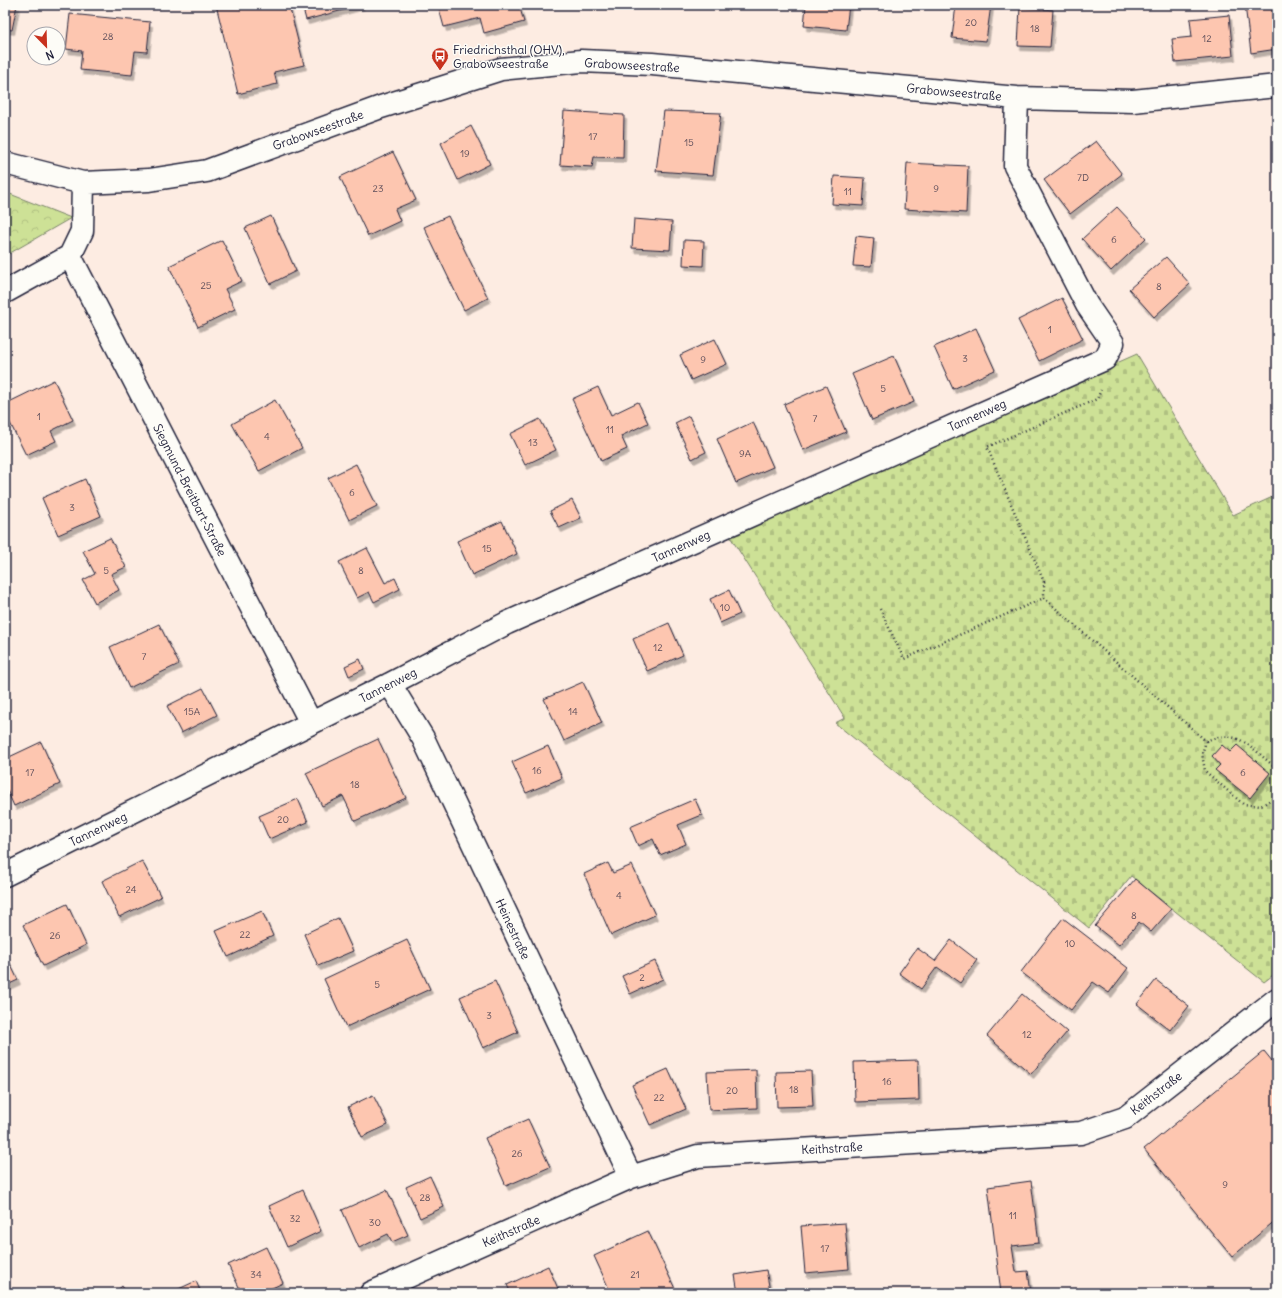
<svg xmlns="http://www.w3.org/2000/svg" width="1282" height="1298" viewBox="0 0 1282 1298" font-family="Delius,sans-serif">
<defs>
<pattern id="forest-crowns" width="20" height="18" patternUnits="userSpaceOnUse"><rect width="20" height="18" fill="#cde196"/><path d="M2 6a3 3 0 1 1 6 0M12 15a3 3 0 1 1 6 0" fill="none" stroke="#b0c182"/></pattern>
<pattern id="cemetery-stones" width="16" height="16" patternUnits="userSpaceOnUse"><rect width="16" height="16" fill="#cde196"/><path d="M2 7V4a2 2 0 0 1 4 0v3zM10 15v-3a2 2 0 0 1 4 0v3z" fill="#b0c182"/></pattern>
<filter id="shadow"><feDropShadow dx="2.5" dy="4.5" stdDeviation="0" flood-color="#0004"/></filter>
</defs>
<rect width="100%" height="100%" fill="#fdece2"/>
<filter id="ink" filterUnits="userSpaceOnUse"><feTurbulence type="fractalNoise" baseFrequency=".025" numOctaves="2"/><feDisplacementMap in="SourceGraphic" scale="8" xChannelSelector="R" yChannelSelector="G"/><feConvolveMatrix kernelMatrix="1 2 1 2 8 2 1 2 1" color-interpolation-filters="sRGB"/></filter>
<g filter="url(#ink)">
<path fill="url(#forest-crowns)" stroke="#788268" d="M5,192l66,26 -66,38z"/>
<path fill="url(#cemetery-stones)" stroke="#788268" d="M1137,354l96,161 44,-20v477l-13,10 -133,-106 -42,52 -254,-205 10,-5 -116,-183z"/>
<path fill="#fdc6b0" stroke="#22223b" filter="url(#shadow)" d="M5,5h12l-5,25 -7,-1z
M216,5h73l15,60 -30,7 3,12 -39,10z
M302,5h60l-56,15z
M438,5h81l5,17 -40,11 -4,-15 -36,9z
M806,5h43l-3,25 -42,-4z
M956,5h35l-5,36 -34,-3z
M1245,5h32v44l-26,4z
M1020,7l33,3 -3,37 -32,-1z
M70,14l80,8 -3,30 -12,-1 -3,24 -52,-5 2,-19 -16,-2z
M1229,15l4,41 -58,6 -3,-23 20,-2 -2,-18z
M564,111l60,4 -1,43 -29,-1 -2,10 -32,-2z
M664,111l57,2 -8,62 -57,-4z
M471,126l19,38 -32,16 -17,-37z
M1096,141l26,33 -52,40 -26,-34z
M393,152l23,48 -21,9 5,12 -32,15 -28,-59z
M907,163l61,3 -2,47 -62,-4z
M834,176l31,2 -2,28 -31,-2z
M1117,207l29,31 -35,33 -29,-32z
M271,216l25,55 -26,13 -25,-56z
M448,216l40,82 -24,12 -40,-83z
M634,219l38,3 -2,28 -38,-2z
M856,236l18,2 -3,29 -18,-1z
M222,240l20,41 -17,8 10,20 -37,18 -29,-61z
M684,240l20,1 -1,25 -20,-1z
M1166,257l24,27 -36,33 -25,-28z
M1062,298l21,41 -44,22 -21,-41z
M976,328l19,42 -42,19 -19,-42z
M715,339l12,25 -36,16 -11,-25z
M894,356l20,46 -42,18 -20,-46z
M54,380l19,40 -22,11 5,10 -30,14 -21,-42v-9z
M826,386l20,46 -43,18 -19,-46z
M598,387l13,28 27,-13 10,21 -27,13 6,13 -26,12 -29,-62z
M275,400l27,48 -43,23 -27,-47z
M689,416l17,36 -14,7 -17,-36z
M540,419l16,31 -31,15 -15,-31z
M753,422l20,45 -37,16 -19,-44z
M356,464l21,42 -28,14 -21,-42z
M85,479l16,37 -43,19 -16,-37z
M572,500l9,18 -22,10 -9,-17z
M502,521l15,33 -45,21 -15,-34z
M110,538l16,29 -15,7 8,16 -24,13 -12,-23 12,-6 -12,-23z
M367,548l18,35 10,-5 5,11 -26,13 -5,-10 -12,6 -18,-36z
M729,590l11,24 -20,9 -10,-24z
M669,623l14,32 -36,16 -14,-32z
M159,624l20,40 -50,24 -19,-41z
M360,659l4,10 -15,7 -4,-10z
M583,682l19,41 -38,18 -20,-42z
M203,688l14,27 -36,18 -14,-27z
M378,739l28,59 -51,23 -12,-25 -21,10 -16,-33z
M41,742l19,42 -46,22 -9,-20v-27z
M1222,745l8,7 7,-7 33,28 -20,25 -35,-28 5,-5 -8,-9z
M548,746l14,32 -36,15 -14,-31z
M298,799l10,23 -39,17 -10,-23z
M695,799l7,16 -24,10 8,19 -26,11 -7,-16 -15,7 -8,-19z
M142,861l19,36 -42,20 -17,-36z
M608,863l5,10 19,-8 23,50 -44,20 -27,-61z
M1135,879l36,30 -20,23 -12,-10 -20,23 -24,-19z
M67,904l19,41 -43,21 -20,-41z
M262,911l11,25 -45,21 -12,-26z
M338,918l15,33 -35,15 -14,-32z
M1063,918l65,50 -19,25 -16,-11 -22,28 -50,-38z
M407,940l23,49 -84,38 -22,-48z
M951,940l26,20 -17,23 -23,-16 -16,22 -22,-16 18,-25 18,13z
M5,953l13,27 -13,6z
M655,961l8,18 -33,15 -8,-18z
M1156,980l33,26 -19,24 -33,-26z
M495,981l23,51 -35,16 -23,-51z
M1022,994l45,38 -36,42 -44,-38z
M1264,1051l13,16v152l-45,38 -88,-108z
M918,1060l1,40 -64,2 -1,-40z
M668,1069l18,40 -36,16 -18,-40z
M756,1070l1,38 -48,2 -2,-38z
M811,1071l2,35 -36,1 -1,-35z
M373,1095l15,30 -26,12 -14,-30z
M528,1119l22,48 -44,19 -21,-48z
M430,1176l14,31 -24,11 -14,-31z
M1031,1181l8,62 -27,3 4,26 12,-1 3,22h-30l-13,-106z
M303,1190l18,41 -34,16 -18,-41z
M387,1190l21,45 -16,7 -4,-8 -29,14 -17,-38z
M845,1223l4,46 -44,4 -4,-47z
M648,1231l29,62h-66l-17,-37z
M266,1247l17,36 -22,10h-19l-14,-28z
M548,1266l12,27h-49l-4,-8z
M766,1270l4,21 -32,2 -3,-18z
M196,1281l5,12h-31z
M122,1286l5,7h-13z
M992,1292v1h-53z"/>
<g fill="none" stroke-linecap="round" stroke-linejoin="round">
<g stroke="#22223b" stroke-width="25">
<path id="minor" d="M5,163l78,20 66,-3 58,-9 174,-64 120,-38 80,-8 71,3 365,34 116,3 144,-15
M70,256l241,467
M5,292l65,-36 12,-25 1,-48
M390,684l33,54 208,439
M5,875l385,-191 117,-61 598,-264 8,-16 -26,-38 -72,-139 2,-68
M371,1293l260,-116 67,-21 383,-23 44,-15 152,-119"/>
</g>
<path stroke="#22223b" stroke-width="2.5" stroke-dasharray="1 3" stroke-linecap="butt" d="M1044,598l162,143
M880,609l24,50 140,-61v-16l-57,-135 110,-48 4,-9
M1206,741l-4,13 3,17 38,33 18,2 14,-9 2,-4
M1206,741c31,-14 45,7 68,25l3,7"/>
<use href="#minor" stroke="#fdfcf7" stroke-width="22"/>
</g>
</g>
<defs>
<g id="bus-pin" transform="scale(0.9)"><path d="M0 17L-7.5 6A9.5 9.5 0 1 1 7.5 6Z" fill="#c8321e" stroke="#fdfcf7"/><path d="M-5-6H5V4H4V6H2V4H-2V6H-4V4H-5ZM-3.5-4V0h7V-4ZM-3.5 1.2v1.5H-2V1.2ZM2 1.2v1.5H3.5V1.2Z" fill="#fff"/></g>
</defs>
<g fill-rule="evenodd">
<use href="#bus-pin" x="440" y="56"/>
</g>
<g text-anchor="middle" dominant-baseline="central" stroke-width="3" stroke-linejoin="round" paint-order="stroke">
<g font-size="10" fill="#594b58">
<text x="971" y="22">20</text>
<text x="1035" y="28">18</text>
<text x="108" y="36">28</text>
<text x="1207" y="38">12</text>
<text x="593" y="136">17</text>
<text x="689" y="142">15</text>
<text x="465" y="153">19</text>
<text x="1083" y="177">7D</text>
<text x="378" y="188">23</text>
<text x="936" y="188">9</text>
<text x="848" y="191">11</text>
<text x="1114" y="239">6</text>
<text x="206" y="285">25</text>
<text x="1159" y="286">8</text>
<text x="1050" y="329">1</text>
<text x="965" y="358">3</text>
<text x="703" y="359">9</text>
<text x="883" y="388">5</text>
<text x="39" y="416">1</text>
<text x="815" y="418">7</text>
<text x="610" y="429">11</text>
<text x="267" y="436">4</text>
<text x="533" y="442">13</text>
<text x="745" y="453">9A</text>
<text x="352" y="492">6</text>
<text x="72" y="507">3</text>
<text x="487" y="548">15</text>
<text x="106" y="570">5</text>
<text x="361" y="570">8</text>
<text x="725" y="607">10</text>
<text x="658" y="647">12</text>
<text x="144" y="656">7</text>
<text x="192" y="711">15A</text>
<text x="573" y="711">14</text>
<text x="537" y="770">16</text>
<text x="30" y="772">17</text>
<text x="1243" y="772">6</text>
<text x="355" y="784">18</text>
<text x="283" y="819">20</text>
<text x="131" y="889">24</text>
<text x="619" y="895">4</text>
<text x="1134" y="915">8</text>
<text x="245" y="934">22</text>
<text x="55" y="935">26</text>
<text x="1070" y="943">10</text>
<text x="642" y="977">2</text>
<text x="377" y="984">5</text>
<text x="489" y="1015">3</text>
<text x="1027" y="1034">12</text>
<text x="887" y="1081">16</text>
<text x="794" y="1089">18</text>
<text x="732" y="1090">20</text>
<text x="659" y="1097">22</text>
<text x="517" y="1153">26</text>
<text x="1225" y="1184">9</text>
<text x="425" y="1197">28</text>
<text x="1013" y="1215">11</text>
<text x="295" y="1218">32</text>
<text x="375" y="1222">30</text>
<text x="825" y="1248">17</text>
<text x="256" y="1274">34</text>
<text x="635" y="1274">21</text>
</g>
<g font-size="12" fill="#22223b" stroke="#fdfcf7" text-anchor="start">
<text x="453" y="49">Friedrichsthal (OHV),<tspan x="453" dy="14">Grabowseestraße</tspan></text>
</g>
<g font-size="12" fill="#22223b" stroke="#fdfcf7">
<text transform="translate(632 65) rotate(3)">Grabowseestraße</text>
<text transform="translate(954 92) rotate(5)">Grabowseestraße</text>
<text transform="translate(318 130) rotate(-20)">Grabowseestraße</text>
<text transform="translate(977 415) rotate(-24)">Tannenweg</text>
<text transform="translate(190 490) rotate(63)">Siegmund-Breitbart-Straße</text>
<text transform="translate(681 546) rotate(-24)">Tannenweg</text>
<text transform="translate(388 685) rotate(-27)">Tannenweg</text>
<text transform="translate(98 829) rotate(-26)">Tannenweg</text>
<text transform="translate(513 929) rotate(65)">Heinestraße</text>
<text transform="translate(1156 1093) rotate(-38)">Keithstraße</text>
<text transform="translate(832 1148) rotate(-3)">Keithstraße</text>
<text transform="translate(511 1231) rotate(-24)">Keithstraße</text>
</g>
</g>
<rect width="1282" height="1298" fill="none" stroke="#fdfcf7" stroke-width="20"/>
<rect x="10" y="10" width="1262" height="1278" fill="none" stroke="#22223b" stroke-width="1.5" filter="url(#ink)"/>
<g transform="translate(46 46) rotate(157)"><circle r="19" fill="#fdfcf7" stroke="#a5a5ac"/>
<path d="M0-3L7 15L0 10L-7 15Z" fill="#c8321e"/>
<text y="-6" font-size="11" font-weight="bold" text-anchor="middle" fill="#22223b">N</text>
</g>
</svg>
